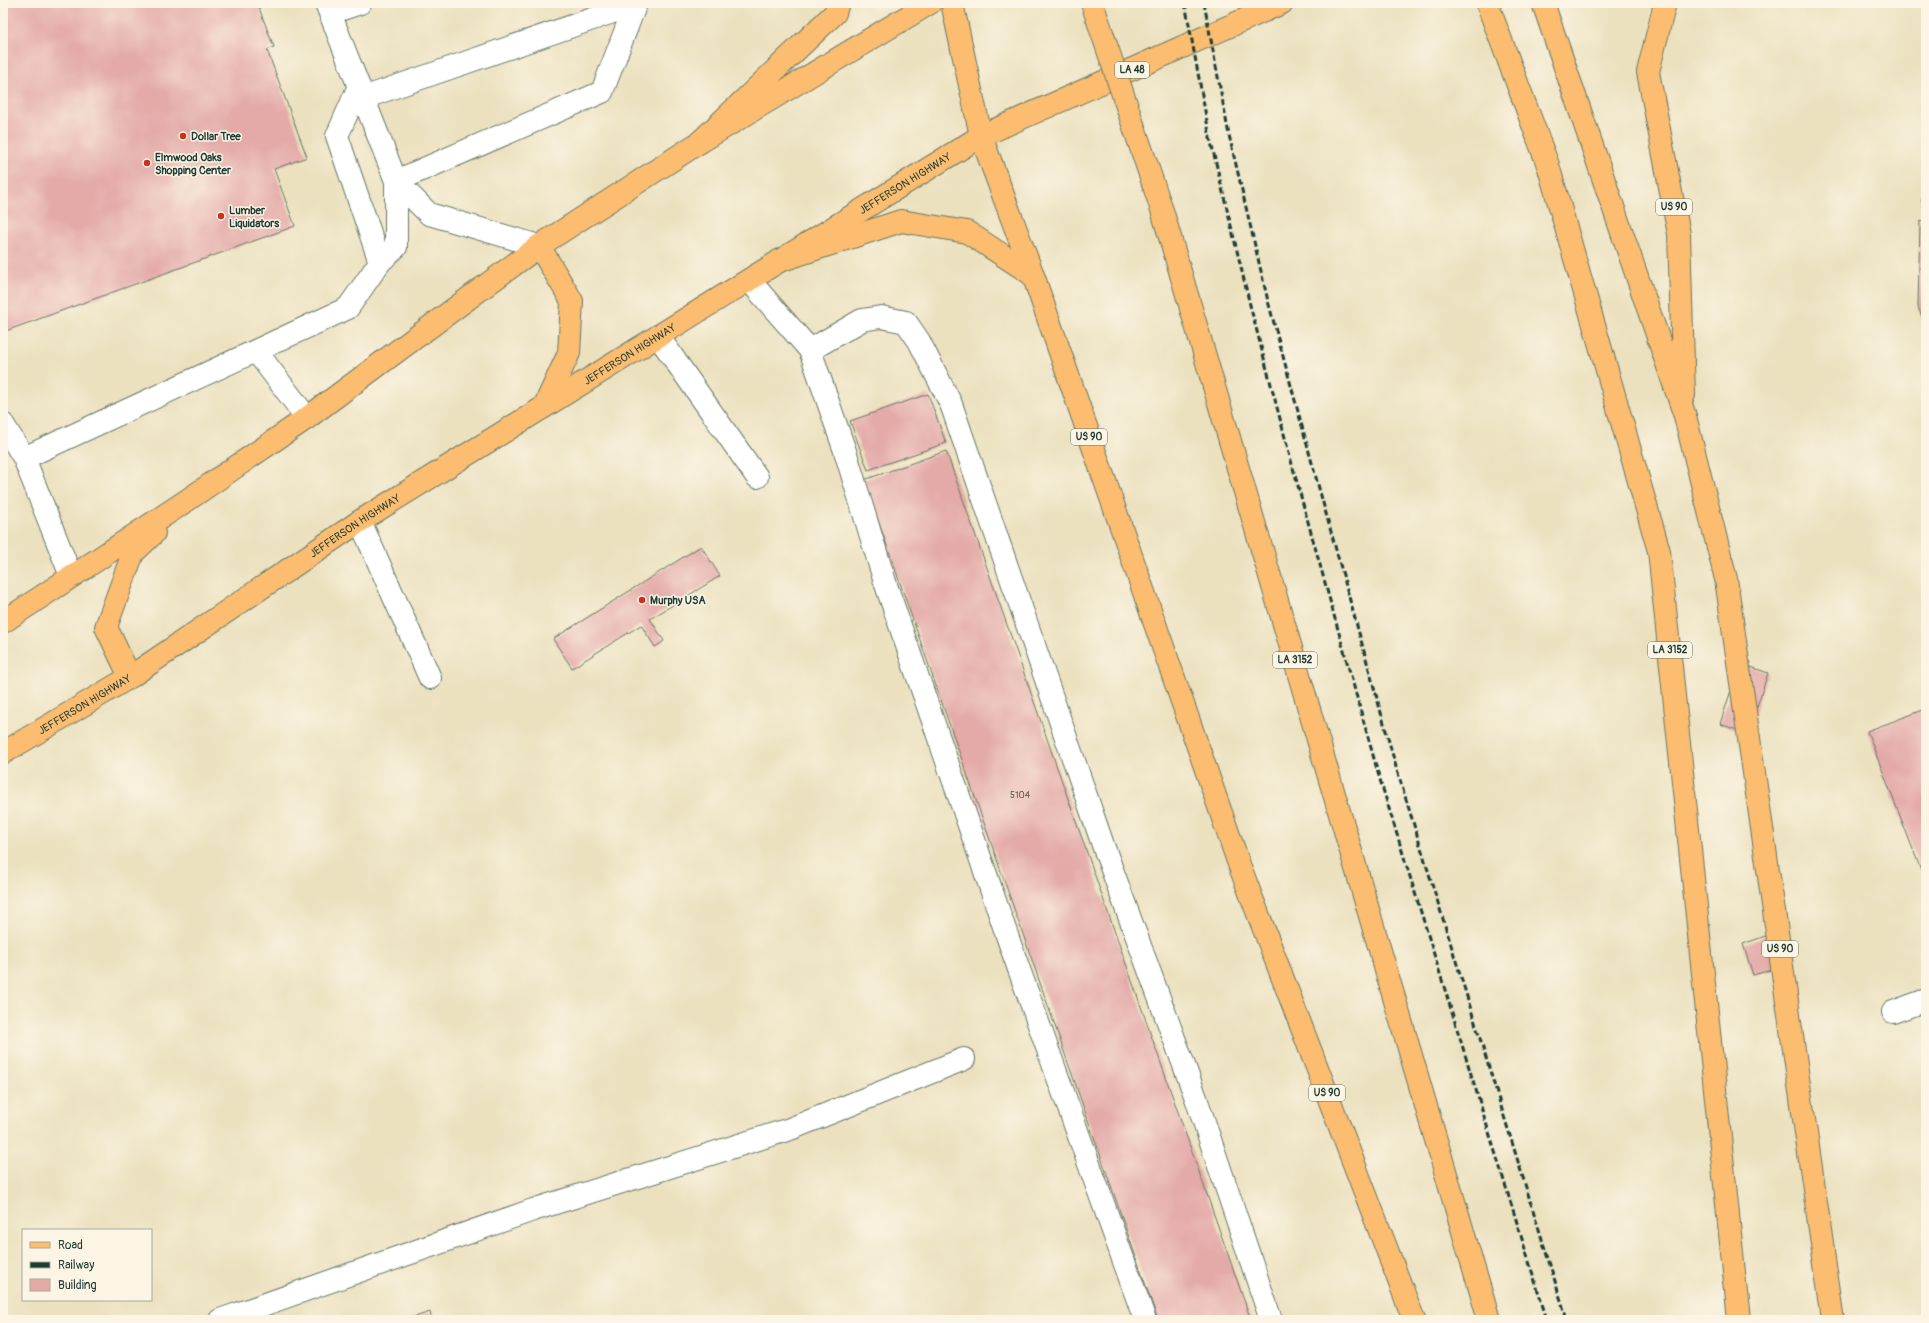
<svg xmlns="http://www.w3.org/2000/svg" width="1929" height="1323" viewBox="0 0 1929 1323" font-family="Pangolin,sans-serif">
<rect width="100%" height="100%" fill="#fcf5e5"/>
<filter id="ink" filterUnits="userSpaceOnUse"><feTurbulence type="fractalNoise" baseFrequency=".025" numOctaves="2"/><feDisplacementMap in="SourceGraphic" scale="8" xChannelSelector="R" yChannelSelector="G"/><feConvolveMatrix kernelMatrix="1 2 1 2 8 2 1 2 1" color-interpolation-filters="sRGB"/></filter>
<filter id="wash" filterUnits="userSpaceOnUse"><feTurbulence type="fractalNoise" baseFrequency=".012" numOctaves="4" result="noise"/><feDisplacementMap in="SourceGraphic" scale="16" xChannelSelector="R" yChannelSelector="G"/><feGaussianBlur stdDeviation="0.9" result="paint"/><feColorMatrix in="noise" values="0 0 0 0 0 0 0 0 0 0 0 0 0 0 0 0 0 1.4 0 .05"/><feComposite in="paint" operator="in"/></filter>
<g filter="url(#wash)">
<rect width="100%" height="100%" fill="#ebe1bf"/>
<g id="blocks">
<path fill="#e4aaa8" d="M3,3h254l17,44 -7,3 40,107 -33,12 21,57 -292,106z
M1926,198v15l-5,-13z
M1926,219v108l-8,-20 2,-85z
M928,394l18,49 -78,27 -18,-49z
M946,451l305,869h-93l-294,-840z
M701,546l19,30 -70,43 14,22 -9,6 -14,-22 -69,43 -19,-29z
M1740,663l28,10 -20,61 -28,-10z
M1926,709v174l-59,-152z
M1771,934l11,33 -29,8 -10,-31z
M430,1312l2,8h-26z"/>
</g>
</g>
<g filter="url(#ink)">
<use href="#blocks" fill-opacity="0" stroke="#667665" stroke-width="1"/>
<g fill="none" stroke-linecap="round" stroke-linejoin="round">
<g stroke="#667665" stroke-width="24">
<path id="minor" d="M330,13l30,-10
M359,86l-22,50 43,126
M363,98l273,-94
M396,181l206,-89 34,-89
M396,181l33,33 110,32
M749,280l61,70 35,101 40,131 126,365 134,373
M658,336l99,141
M810,350l52,-30 19,-3 25,5 13,19 32,63 152,441 93,253 75,222
M256,351l51,67
M3,424l21,34 47,118
M24,458l324,-150 32,-46 16,-15v-66l-70,-178
M360,521l70,157
M1893,1012l33,-12
M220,1320l313,-110 257,-81 174,-70"/>
</g>
<g stroke="#667665" stroke-width="24">
<g id="major">
<path d="M539,246l33,55 -3,52 -25,54"/>
<path d="M3,622l183,-121 121,-83 232,-172 161,-104 230,-139"/>
<path d="M130,677l-24,-50 27,-74 21,-20"/>
<path id="s1" d="M3,753l127,-76 230,-156 621,-385 301,-133"/>
</g>
</g>
<g stroke="#667665" stroke-width="24">
<path id="highway" d="M952,3l29,133 52,139 207,592 174,453
M1487,3l61,162 111,386 80,769
M1543,3l142,413 41,163 107,741
M1665,3l-17,69 31,162 5,161
M700,142l135,-129 3,-10
M779,261l122,-40 66,11 66,43"/>
</g>
<use href="#minor" stroke="#fff" stroke-width="22"/>
<use href="#major" stroke="#fcbd6f" stroke-width="22"/>
<use href="#highway" stroke="#fcbd6f" stroke-width="22"/>
<path stroke="#1f3d34" stroke-width="3" stroke-dasharray="6 3" stroke-linecap="butt" d="M1185,3l25,135 40,167 43,163 85,305 169,547
M1204,3l25,132 39,166 44,162 84,304 171,553"/>
<g stroke="#667665" stroke-width="24" stroke-linecap="butt">
<path id="highway-bridge" d="M1092,3l70,207 327,1110"/>
</g>
<use href="#highway-bridge" stroke="#fcbd6f" stroke-width="22"/>
</g>
</g>
<g fill="#c8321e" stroke="#fcf5e5" stroke-width="1.5">
<circle cx="183" cy="136" r="4"/>
<circle cx="147" cy="163" r="4"/>
<circle cx="221" cy="216" r="4"/>
<circle cx="642" cy="600" r="4"/>
</g>
<g text-anchor="middle" dominant-baseline="central" stroke-width="3" stroke-linejoin="round" paint-order="stroke">
<g font-size="9" fill="#505851">
<text x="1020" y="795">5104</text>
</g>
<g fill="#fcf5e5" stroke="#617469" stroke-width="1">
<rect x="1115" y="62" width="34" height="16" rx="3"/>
<rect x="1656" y="199" width="36" height="16" rx="3"/>
<rect x="1071" y="429" width="36" height="16" rx="3"/>
<rect x="1648" y="642" width="44" height="16" rx="3"/>
<rect x="1273" y="652" width="44" height="16" rx="3"/>
<rect x="1762" y="941" width="36" height="16" rx="3"/>
<rect x="1309" y="1085" width="36" height="16" rx="3"/>
</g>
<g font-size="10" font-weight="bold" fill="#1f3d34">
<text x="1132" y="70">LA 48</text>
<text x="1674" y="207">US 90</text>
<text x="1089" y="437">US 90</text>
<text x="1670" y="650">LA 3152</text>
<text x="1295" y="660">LA 3152</text>
<text x="1780" y="949">US 90</text>
<text x="1327" y="1093">US 90</text>
</g>
<g font-size="11" font-weight="bold" fill="#1f3d34" stroke="#fcf5e5" text-anchor="start">
<text x="191" y="136">Dollar Tree</text>
<text x="155" y="157">Elmwood Oaks<tspan x="155" dy="13">Shopping Center</tspan></text>
<text x="229" y="210">Lumber<tspan x="229" dy="13">Liquidators</tspan></text>
<text x="650" y="600">Murphy USA</text>
</g>
<g font-size="11" fill="#1f3d34" stroke="#fcf5e5">
<text stroke="none"><textPath href="#s1" startOffset="1067">JEFFERSON HIGHWAY</textPath></text>
<text stroke="none"><textPath href="#s1" startOffset="743">JEFFERSON HIGHWAY</textPath></text>
<text stroke="none"><textPath href="#s1" startOffset="419">JEFFERSON HIGHWAY</textPath></text>
<text stroke="none"><textPath href="#s1" startOffset="95">JEFFERSON HIGHWAY</textPath></text>
</g>
</g>
<rect width="1929" height="1323" fill="none" stroke="#fcf5e5" stroke-width="16"/>
<rect x="22" y="1229" width="130" height="72" fill="#fcf5e5" stroke="#a4ab9e"/>
<rect x="30" y="1242" width="20" height="6" fill="#fcbd6f" stroke="#a4ab9e"/>
<text x="58" y="1249" font-size="12" fill="#1f3d34">Road</text>
<rect x="30" y="1262" width="20" height="6" fill="#1f3d34" stroke="#a4ab9e"/>
<text x="58" y="1269" font-size="12" fill="#1f3d34">Railway</text>
<rect x="30" y="1279" width="20" height="12" fill="#e4aaa8" stroke="#a4ab9e"/>
<text x="58" y="1289" font-size="12" fill="#1f3d34">Building</text>
</svg>
